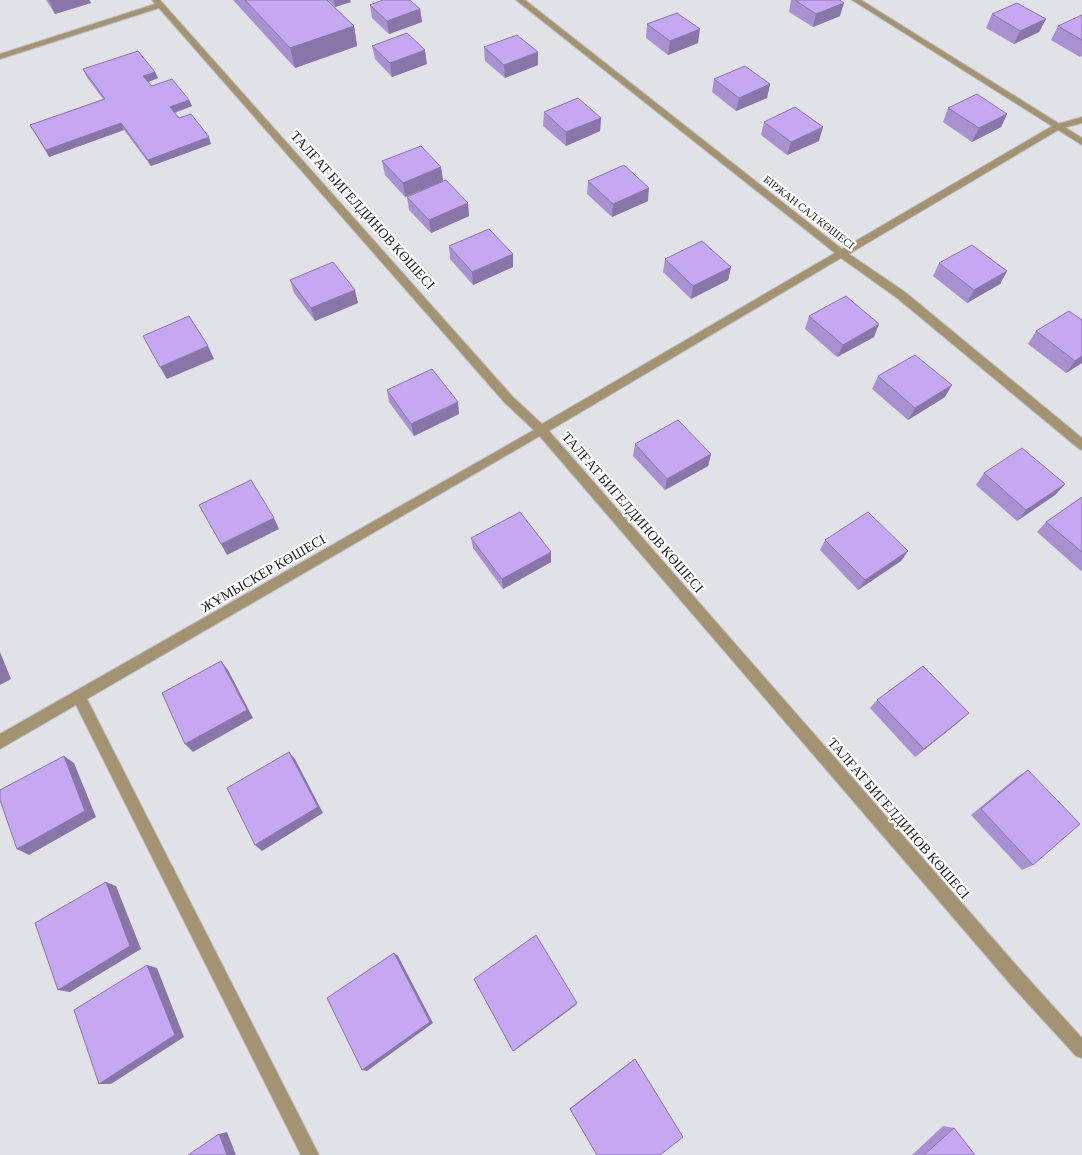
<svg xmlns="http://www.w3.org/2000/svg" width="1082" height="1155" viewBox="0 0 1082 1155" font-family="'Crimson Pro',serif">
<rect width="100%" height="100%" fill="#e1e2e8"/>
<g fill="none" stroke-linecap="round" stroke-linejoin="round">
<g stroke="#bebfc4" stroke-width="2">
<path id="lane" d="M852,0h9l221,138v7z
M541,426l4,1 2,3 -2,3 -458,266 232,456h-18l-225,-450 -76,44v-15z"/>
</g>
<g stroke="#bebfc4" stroke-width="2">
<path id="street" d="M152,0h8l353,397 29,27 293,-171 -319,-253h9l317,249 212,-124 28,-8v6l-22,6 -211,125 56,38 177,146v12l-4,-2 -181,-150 -56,-40 -292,173 475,543 58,64v20l-6,-2 -64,-70 -475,-553 -32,-30 -346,-395 -159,51v-5l155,-50z"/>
</g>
<use href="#lane" fill="#a49373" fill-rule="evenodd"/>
<use href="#street" fill="#a49373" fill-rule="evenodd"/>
</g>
<path fill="#a990d0" d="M46,0h43l2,3 -36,11z
M233,0h94l27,26 3,20 -62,22z
M328,0h22l1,2 -16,5z
M791,0h49v16l-27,11 -24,-15z
M370,5l50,4 2,13 -33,12 -17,-16z
M992,14l54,5 -7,13 -25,12 -28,-16z
M1082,15v41l-2,1 -29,-17 7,-14z
M647,24l51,19 -30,12 -22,-17z
M372,46l55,18 -35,13 -17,-18z
M484,47l54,18 -33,13 -20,-17z
M83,69l72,3 3,6 -10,4 4,4 37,14 3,6 -17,7 4,5 32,26 -60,22 -27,-36 -75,27 -19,-32 73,-26 -17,-23z
M714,79l56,5 -3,14 -31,13 -24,-19z
M948,108l59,6 -6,13 -29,15 -29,-20z
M544,112l57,6 -1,13 -34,15 -23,-20z
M764,122l55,19 -32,14 -26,-20z
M382,161l59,6 2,14 -38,16 -20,-22z
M588,181l60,20 -36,16 -25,-23z
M407,197l61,6 1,13 -38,17 -22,-23z
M449,246l64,8v13l-40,18 -23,-26z
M665,259l66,8 -3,13 -37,19 -28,-27z
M939,263l68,8 -7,13 -33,19 -34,-27z
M290,280l68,23 -43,18 -21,-28z
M809,316l65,21 -37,20 -32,-28z
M1036,331l46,32 -16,10 -38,-29z
M878,376l67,21 -37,23 -36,-31z
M387,390l72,24 -45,22 -25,-34z
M635,444l76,10 -3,12 -43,24 -32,-34z
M984,473l81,11 -10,11 -38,26 -41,-36z
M1082,497v73l-1,1 -44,-39 9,-10z
M471,538l80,24 -48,27 -30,-41z
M825,540l83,11 -7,10 -43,29 -38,-40z
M877,700l83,21 -45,36 -45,-49z
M1028,770l5,95 -11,5 -51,-55 46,-38z
M635,1059l-38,96 -27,-47 63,-48z
M943,1126l11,2 21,27h-63z"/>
<path fill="#8a75a9" d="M49,0h40l2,3 -36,11z
M334,0h16l1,2 -16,5z
M844,3l-4,13 -27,11 3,-13z
M420,9l2,13 -33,12 -2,-13z
M1046,19l-7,13 -25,12 6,-13z
M354,26l3,20 -62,22 -5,-20z
M700,29l-2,14 -30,12 2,-14z
M425,50l2,14 -35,13 -2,-14z
M538,52v13l-33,13 -1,-13z
M155,72l3,6 -12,5 -3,-7z
M770,84l-3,14 -31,13 3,-13z
M189,100l3,6 -20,7 -2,-6z
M1007,114l-6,13 -29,15 7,-14z
M601,118l-1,13 -34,15v-14z
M121,123l3,7 -75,27 -3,-7z
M823,127l-4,14 -32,14 4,-13z
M209,137l2,7 -60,22 -3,-6z
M441,167l2,14 -38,16 -2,-14z
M649,188l-1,13 -36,16 1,-13z
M468,203l1,13 -38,17 -2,-13z
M513,254v13l-40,18 -1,-13z
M731,267l-3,13 -37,19 2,-13z
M1007,271l-7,13 -33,19 7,-13z
M355,290l3,13 -43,18 -4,-13z
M879,324l-5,13 -37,20 6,-12z
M208,346l6,13 -47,20 -7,-12z
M1082,356v7l-16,10 9,-12z
M952,385l-7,12 -37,23 7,-12z
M458,402l1,12 -45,22 -3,-12z
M711,454l-3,12 -43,24 2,-11z
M1065,484l-10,11 -38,26 9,-11z
M274,518l5,11 -52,26 -6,-11z
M908,551l-7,10 -43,29 7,-10z
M551,552v10l-48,27 -1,-10z
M0,652l11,27 -11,6z
M221,661l7,9 25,48 -60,34 -8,-8z
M969,713l-9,8 -45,36 9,-8z
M289,752l6,7 28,54 -61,38 -7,-6z
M64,756l10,7 22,54 -67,38 -12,-6z
M106,882l10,4 25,63 -71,43 -12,-2z
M394,953l4,3 35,67 -66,48 -5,-1z
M147,965l10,3 27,69 -73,47h-12z
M577,1003l-1,2 -62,46h-1z
M227,1132l9,23h-9l-8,-21z"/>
<path fill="#c5a7f2" stroke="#8a75a9" d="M245,0h82l27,26 -64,22z
M383,0h27l10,9 -33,12 -17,-16z
M795,0h45l4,3 -28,11z
M1017,3l29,16 -26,12 -28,-17z
M677,13l23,16 -30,12 -23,-17z
M1082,15v25l-24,-14z
M407,33l18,17 -35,13 -18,-17z
M517,35l21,17 -34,13 -20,-18z
M138,51l17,21 -12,4 9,10 20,-7 17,21 -19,7 9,11 12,-4 18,23 -61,23 -27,-37 -75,27 -16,-25 75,-26 -22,-30z
M745,66l25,18 -31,14 -25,-19z
M977,94l30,20 -28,14 -31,-20z
M578,98l23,20 -35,14 -22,-20z
M795,107l28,20 -32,15 -27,-20z
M421,146l20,21 -38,16 -21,-22z
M624,165l25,23 -36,16 -25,-23z
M446,180l22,23 -39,17 -22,-23z
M489,229l24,25 -41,18 -23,-26z
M702,241l29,26 -38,19 -28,-27z
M972,245l35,26 -33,19 -35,-27z
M333,262l22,28 -44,18 -21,-28z
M846,296l33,28 -36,21 -34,-29z
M1069,311l13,9v36l-7,5 -39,-30z
M189,316l19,30 -48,21 -17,-31z
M915,355l37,30 -37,23 -37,-32z
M432,369l26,33 -47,22 -24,-34z
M678,420l33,34 -44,25 -32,-35z
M1022,448l43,36 -39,26 -42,-37z
M251,480l23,38 -53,26 -22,-39z
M1082,497v55l-36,-30z
M520,512l31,40 -49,27 -31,-41z
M868,512l40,39 -43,29 -40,-40z
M221,661l26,49 -62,34 -23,-51z
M923,666l46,47 -45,36 -47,-49z
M289,752l29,55 -63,38 -28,-57z
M64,756l21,55 -68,38 -17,-49v-10z
M1028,770l52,54 -47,41 -52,-56z
M106,882l24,64 -72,44 -23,-67z
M536,935l41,68 -64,48 -39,-72z
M394,953l36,69 -68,48 -35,-72z
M147,965l28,70 -76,49 -25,-74z
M635,1059l48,78 -23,18h-63l-27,-46z
M954,1128l21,27h-51z
M219,1134l8,21h-39z"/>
<g text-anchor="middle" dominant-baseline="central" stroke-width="4.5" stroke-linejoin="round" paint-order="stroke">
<g font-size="11" fill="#1f2022" stroke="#fff">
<text transform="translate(809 212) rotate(38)">БІРЖАН САЛ КӨШЕСІ</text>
</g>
<g font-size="14" fill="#1f2022" stroke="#fff">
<text transform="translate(363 210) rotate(48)">ТАЛҒАТ БИГЕЛДИНОВ КӨШЕСІ</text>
<text transform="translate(633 512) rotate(49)">ТАЛҒАТ БИГЕЛДИНОВ КӨШЕСІ</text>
<text transform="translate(263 573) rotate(-30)">ЖҰМЫСКЕР КӨШЕСІ</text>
<text transform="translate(899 818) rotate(49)">ТАЛҒАТ БИГЕЛДИНОВ КӨШЕСІ</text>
</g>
</g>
</svg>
